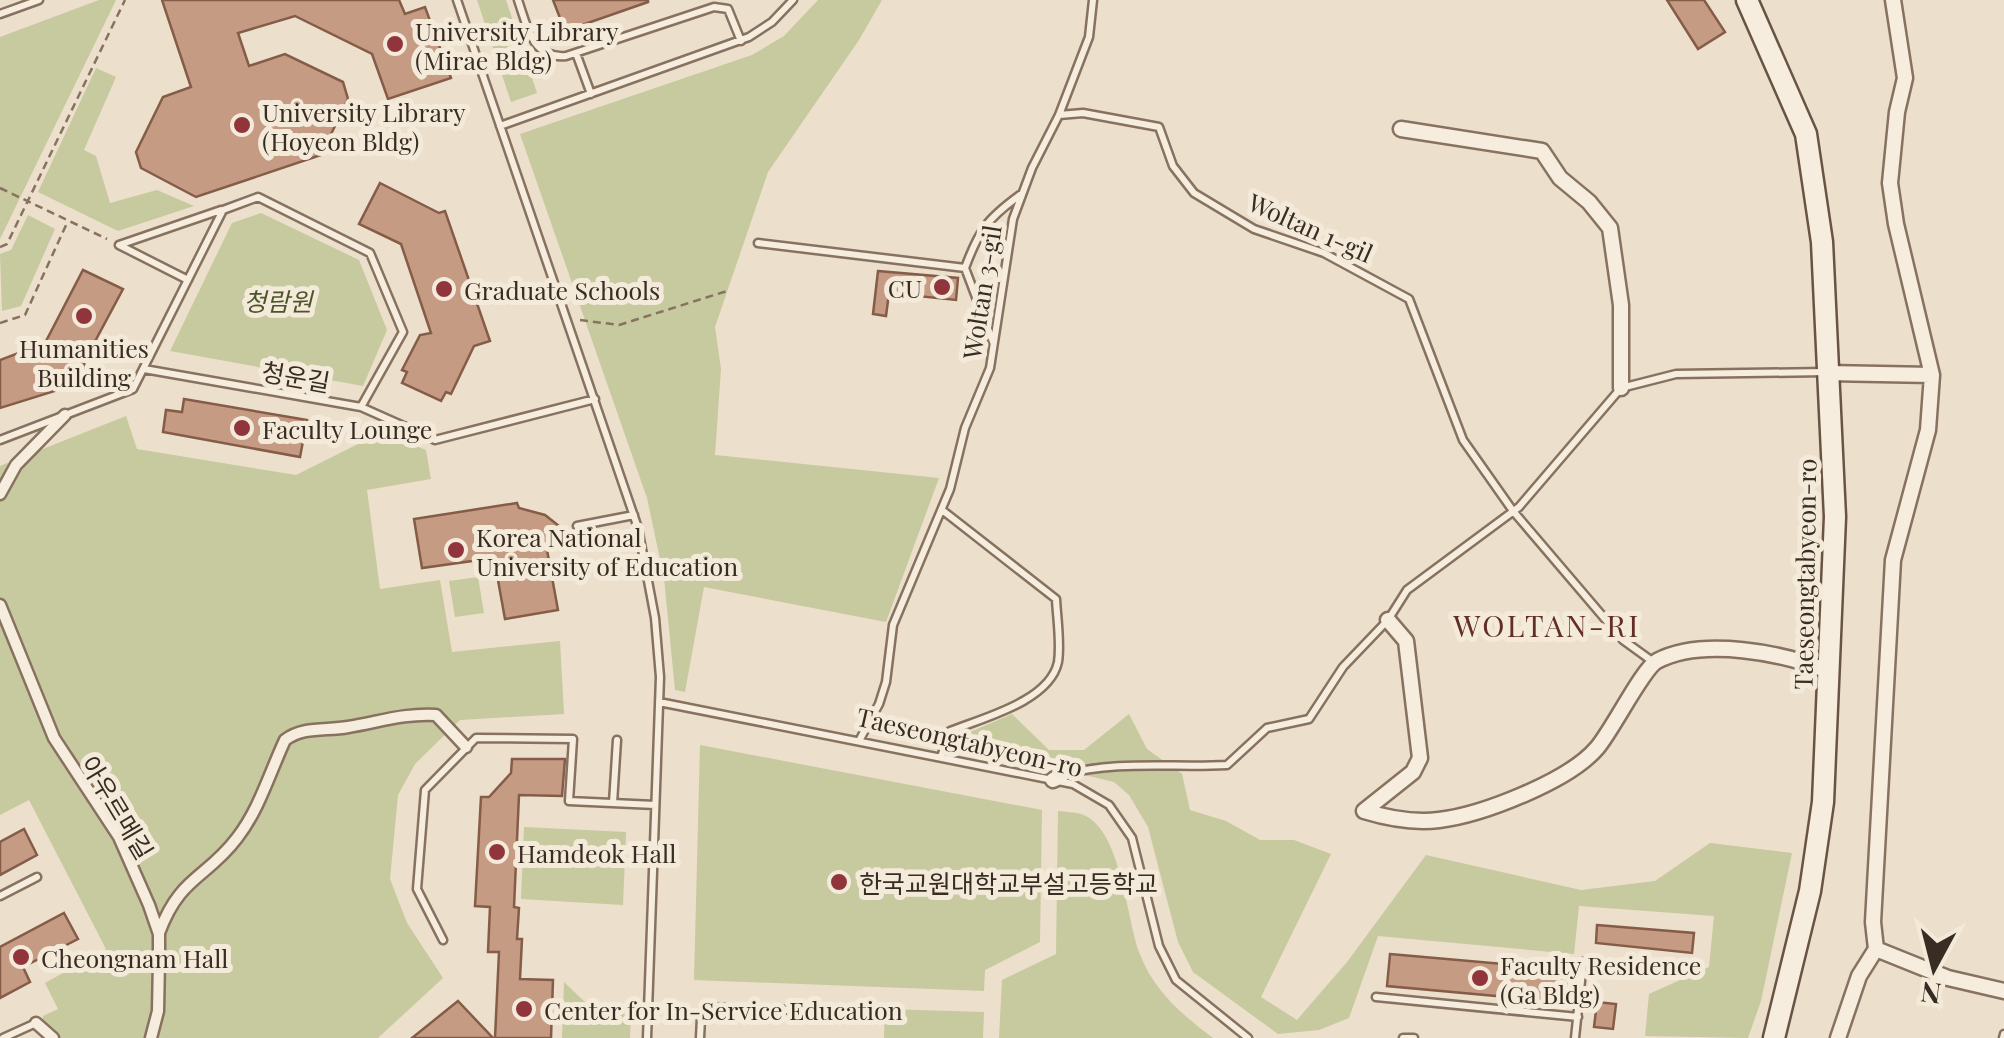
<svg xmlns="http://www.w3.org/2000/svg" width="2004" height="1038" viewBox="0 0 2004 1038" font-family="'Playfair Display','Noto Sans KR',serif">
<rect width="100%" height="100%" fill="#ecdfcb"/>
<path fill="#c7c99f" d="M99,0h17l-116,239v-202z
M477,0h29l31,93 -26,9z
M818,0h64l-23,40 -91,132 -53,155 6,42 -6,86 224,23 -53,144 -182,-35 -19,105 -10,-2 -11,-112 -17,-80 -127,-364 232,-79 32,-19z
M96,68l20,9 -32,73 12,6 14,47 47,-13 37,16 -76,25 -80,-39z
M261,213l98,47 28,70 -24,56 -193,-35 62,-128z
M28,215l27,14 -34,77 -19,5 -2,-57 11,-4z
M126,416l11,33 159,26 64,-32 6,-17 60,24 5,29 -64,11 13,99 60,-9 12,72 108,-11 4,73 -104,6 -45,44 -17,31 -8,84 17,44 36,55 -65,60h-337l2,-22 15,-7 -13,-26 61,-34 -77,-149 -29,15v-349z
M478,577l6,36 -29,4 -6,-36z
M1012,714l37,36h35l45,-36 18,35 35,25 8,36 36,11 34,19h34l37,14 -70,143 36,23 50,-58 79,-107 155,35 74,-9 55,-38 82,10 -31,148 -13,37 -103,-2 4,-42 60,-27 5,-51 -135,-10 -5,48 -196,-18 -29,82 -30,12 -41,4 -85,-62 -15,-30 -30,-115 -19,-32 -15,-13 -167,-40z
M700,745l342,65 -2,132 -55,28 -1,21 -290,-11z
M1058,811c7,1 16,1 23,3 40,13 45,102 58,138 14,38 42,62 74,86h-214l3,-58 54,-26z
M524,827l102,5 -3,73 -102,-6z
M564,982l22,21 45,4 -1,31h-68z
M885,1009l99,3 -1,26h-99z"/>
<path fill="#c69b84" stroke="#845c48" stroke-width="2.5" d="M162,0h237l6,14 20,-7 26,71 -63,21 -16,-45 -77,-38 -57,17 11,33 36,-12 58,28 5,17 -27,56 -125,42 -55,-29 -5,-16 27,-55 28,-10z
M553,0h95v2l-83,29z
M1667,0h37l21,32 -27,17z
M380,183l59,30 6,-2 45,130 -16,5 -23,48 -5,-2 -5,9 -39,-18 5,-11 -5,-2 18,-35 11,-2 -30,-89 -42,-20z
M83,270l40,19 -39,73 3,19 -87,27v-48l45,-17z
M878,271l80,7 -2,22 -67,-7 -3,23 -13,-2z
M184,399l123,21 -7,37 -137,-25 3,-22 16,2z
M517,503l2,5 26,7 14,11 4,9 2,13 -18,2 11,60 -53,9 -11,-61 -72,10 -8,-49z
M512,759h53l-3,37 -43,-1 -5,112 5,1 -2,31h5l-2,40 33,1 -2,58h-56l4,-86h-11l2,-45 -15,-1 6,-109h8l22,-24z
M24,829l13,26 -37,20v-33z
M64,913l14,26 -55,28 7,15 -30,16v-51z
M1597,925l97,8 -2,20 -96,-10z
M1390,954l183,16 -2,33 -184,-17z
M458,1001l35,37h-81z
M1597,1002l19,2 -3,25 -19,-2z"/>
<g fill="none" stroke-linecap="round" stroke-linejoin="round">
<g stroke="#877260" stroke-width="11">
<path id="service" d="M457,0l181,528 17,90 5,59 -13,361
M518,0c9,26 14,59 48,56l148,-49 14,2 13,32
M0,14l39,-14
M576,53l15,41
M1059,115l24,-2 76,14 14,39 21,27 60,36 70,24 85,46 54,141 50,71 110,129 29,21
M500,126l249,-89 23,-15 21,-22
M758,243l207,25c14,-38 22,-49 55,-73
M965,268l28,74
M188,280l-69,-35 102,-35
M144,369l217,38 74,33 160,-41
M0,440l133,-51 90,-179 35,-13 112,56 33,79 -42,75
M577,526l57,-11
M659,702l414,82 36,21 23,33 27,108 17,34 72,58
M859,741l20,-37 7,-22 7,-57 57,-136 15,-61 25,-60 23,-149 19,-51 27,-53 30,-78 4,-37
M941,757l9,-26c33,-13 100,-30 108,-69 3,-19 -1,-43 -2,-63l-114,-89
M1063,775c53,-15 110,-7 164,-10l40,-37 42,-9 34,-52 45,-47 19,-30 112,-83 102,-119 55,-14 150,-2
M613,803l4,-63
M0,896l37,-19
M443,940l-26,-51 8,-99 51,-52 97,1 -4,62 86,4
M1376,997l202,20
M3,1038l33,-15
M700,1038l1,-20 7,-11 156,6
M1403,1038h11
M1575,1038l8,-76 88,8
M2003,1038l1,-4"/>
</g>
<g stroke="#877260" stroke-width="15">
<path id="pedestrian" d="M0,494l16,-29 49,-50
M0,605l54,133 65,99 30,68 10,29v26l-1,51 -7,27
M159,933c21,-57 47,-54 78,-95 22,-28 33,-66 48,-98 19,-14 41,-9 63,-13 31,-5 56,-14 88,-12l30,32
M36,1023l17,15"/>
</g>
<g stroke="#877260" stroke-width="19">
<path id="minor" d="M1893,0l12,78 -8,34 -7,71 6,41 36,151
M1401,129l141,22 18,27 29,24 21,26 11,77v83
M1827,373l105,2 -4,55 -35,130 -20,362 3,27
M1388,620l18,21 14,117 -7,14 -49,39c23,7 51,12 75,9 43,-5 130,-39 158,-72 15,-17 46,-80 60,-87 46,-24 126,-8 171,10
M1053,780l8,-4
M1838,1038l21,-62 17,-27 72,29 56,13"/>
</g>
<g stroke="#695443" stroke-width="25">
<path id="secondary" d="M1747,0l59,134 16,108 13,275 -12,285 -13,89 -36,147"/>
</g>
<path stroke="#877260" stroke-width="2.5" stroke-dasharray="8 5" stroke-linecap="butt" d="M0,188l107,51
M0,247l7,-3 118,-244
M580,320l39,5 108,-34
M0,323l25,-8 42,-92"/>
<use href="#service" stroke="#f7edde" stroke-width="6"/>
<use href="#pedestrian" stroke="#f7edde" stroke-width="10"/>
<use href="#minor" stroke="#f7edde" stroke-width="14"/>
<use href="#secondary" stroke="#f7edde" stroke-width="20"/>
</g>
<g fill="#91353c" stroke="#f4eada" stroke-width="4">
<circle cx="395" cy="44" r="10"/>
<circle cx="242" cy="125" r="10"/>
<circle cx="942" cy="287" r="10"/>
<circle cx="444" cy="289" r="10"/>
<circle cx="84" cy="316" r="10"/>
<circle cx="242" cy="428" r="10"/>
<circle cx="456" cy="550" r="10"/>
<circle cx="497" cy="852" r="10"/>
<circle cx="839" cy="882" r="10"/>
<circle cx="21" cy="957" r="10"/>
<circle cx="1480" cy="978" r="10"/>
<circle cx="524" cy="1009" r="10"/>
</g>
<g text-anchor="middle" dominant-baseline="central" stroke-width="10" stroke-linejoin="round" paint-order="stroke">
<g font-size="25" fill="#392c22" stroke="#f4eada" text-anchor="start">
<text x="415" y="30">University Library<tspan x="415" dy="29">(Mirae Bldg)</tspan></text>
<text x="262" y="111">University Library<tspan x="262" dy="29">(Hoyeon Bldg)</tspan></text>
<text x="922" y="287" text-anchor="end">CU</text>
<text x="464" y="289">Graduate Schools</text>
<text x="84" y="347" text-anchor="middle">Humanities<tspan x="84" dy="29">Building</tspan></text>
<text x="262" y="428">Faculty Lounge</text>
<text x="476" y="536">Korea National<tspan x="476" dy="29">University of Education</tspan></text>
<text x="517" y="852">Hamdeok Hall</text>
<text x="859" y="882">한국교원대학교부설고등학교</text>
<text x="41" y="957">Cheongnam Hall</text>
<text x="1500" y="964">Faculty Residence<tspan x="1500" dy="29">(Ga Bldg)</tspan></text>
<text x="544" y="1009">Center for In-Service Education</text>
</g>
<g font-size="25" fill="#392c22" stroke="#f4eada">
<text transform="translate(1311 227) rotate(24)">Woltan 1-gil</text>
<text transform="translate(981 292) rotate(-81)">Woltan 3-gil</text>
<text transform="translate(296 376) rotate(10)">청운길</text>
<text transform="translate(1804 574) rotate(-89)">Taeseongtabyeon-ro</text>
<text transform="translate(970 741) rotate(13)">Taeseongtabyeon-ro</text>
<text transform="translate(118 807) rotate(59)">아우르메길</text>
</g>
<g font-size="25" font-style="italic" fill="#4c542b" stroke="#f4eada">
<text x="278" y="300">청람원</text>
</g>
<g font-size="30" letter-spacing="2.5" fill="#622e25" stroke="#f4eada">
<text x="1547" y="625">WOLTAN-RI</text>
</g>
</g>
<g transform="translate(1934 968) rotate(187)" stroke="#f4eada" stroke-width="8" paint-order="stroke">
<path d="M0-8L18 38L0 25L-18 38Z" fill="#392c22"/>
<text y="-15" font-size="28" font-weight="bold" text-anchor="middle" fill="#392c22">N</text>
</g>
</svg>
